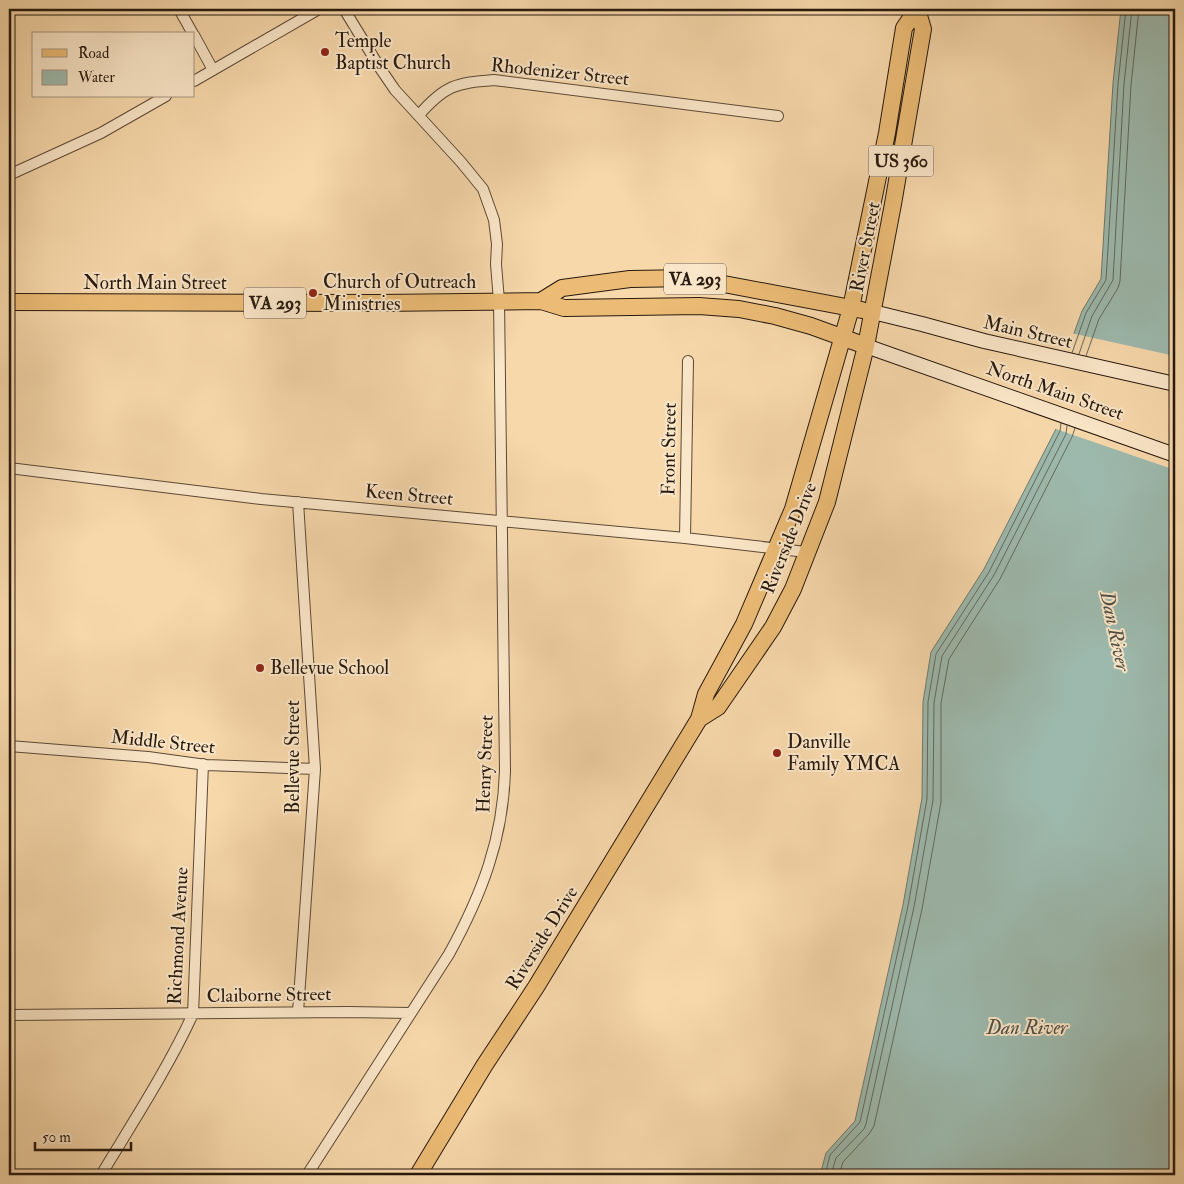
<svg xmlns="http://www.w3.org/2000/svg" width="1184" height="1184" viewBox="0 0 1184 1184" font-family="'IM FELL Double Pica',serif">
<rect width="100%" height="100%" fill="#f7d8ab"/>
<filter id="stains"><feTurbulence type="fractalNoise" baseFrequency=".004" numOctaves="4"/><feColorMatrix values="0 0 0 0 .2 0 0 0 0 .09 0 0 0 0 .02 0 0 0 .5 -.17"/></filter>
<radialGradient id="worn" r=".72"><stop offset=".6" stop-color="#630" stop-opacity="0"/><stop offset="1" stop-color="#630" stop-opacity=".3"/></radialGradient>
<path fill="#9db9ad" stroke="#6e796d" d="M1121,9h54v1166h-355l6,-22 29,-32 48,-216 19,-107 1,-96 8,-50 53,-83 72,-140 3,-54 23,-64 19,-32 12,-196z"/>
<path fill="#f7d8ab" d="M1071,333l104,23v114l-122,-42 4,-54z"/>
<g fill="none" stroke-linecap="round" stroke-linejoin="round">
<path stroke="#62695e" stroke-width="1" d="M1072,353l14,-40 20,-33 12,-196 8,-75
M1079,354l13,-38 21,-36 11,-196 8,-75
M1086,356l13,-37 19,-31 2,-7 11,-196 8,-76
M825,1175l5,-20 30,-33 48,-216 19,-107 1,-97 8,-48 53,-82 71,-141 1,-8
M831,1175l5,-17 28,-29 2,-5 48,-217 19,-107 1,-97 8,-47 52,-81 72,-141 1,-8
M839,1175l4,-13 26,-28 5,-8 48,-217 19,-107v-99l8,-44 51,-80 72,-142 3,-9"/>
<g stroke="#5b4935" stroke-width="12">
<path id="street" d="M179,9l14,25
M194,35l19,35
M194,81l125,-72
M419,115c26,-30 37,-32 75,-35l284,36
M9,175l92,-42 65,-37
M9,468l252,31 424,39 121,14
M298,502l17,267 -17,243
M685,538l3,-177
M9,746l139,11 58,8 109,4
M9,1015l339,-3 62,1
M101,1175c32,-53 66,-105 92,-161l10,-250
M307,1175l142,-221c33,-60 54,-115 56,-183l-6,-470 -3,-37 1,-20 -3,-24 -11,-31 -22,-27 -66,-72 -15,-22 -36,-59"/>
</g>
<g stroke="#27190e" stroke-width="16">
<path id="secondary" d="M873,312l49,12 62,17 191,43
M866,346l309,109"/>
</g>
<g stroke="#27190e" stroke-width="18">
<path id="primary" d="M541,301l21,-13 68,-9 62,-1 170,32
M9,302l370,1 162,-2 23,7 135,-2 40,3 36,7 36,10 55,20
M699,719l19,-12 55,-80 20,-38 34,-87 39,-156 27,-142 30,-175 -6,-20
M418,1175l66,-109 52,-79 163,-268 7,-25 38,-70 49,-115 58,-201 36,-175 17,-105 13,-19"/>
</g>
<use href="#street" stroke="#fae6c8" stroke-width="10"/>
<use href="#secondary" stroke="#fae6c8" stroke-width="14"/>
<use href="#primary" stroke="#ecbc76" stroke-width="16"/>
</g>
<g fill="#8f2418" stroke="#fae6c8" stroke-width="2">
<circle cx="325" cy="52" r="5"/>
<circle cx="313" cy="293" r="5"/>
<circle cx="260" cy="668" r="5"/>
<circle cx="777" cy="753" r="5"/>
</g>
<g text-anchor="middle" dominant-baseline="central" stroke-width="4" stroke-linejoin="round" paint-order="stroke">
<g fill="#fae6c8" stroke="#665646" stroke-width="1">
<rect x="868.5" y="145.5" width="65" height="31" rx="4"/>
<rect x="664" y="263.5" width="62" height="31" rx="4"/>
<rect x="244" y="287.5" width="62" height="31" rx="4"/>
</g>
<g font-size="18" font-weight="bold" fill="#27190e">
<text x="901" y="161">US 360</text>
<text x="695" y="279">VA 293</text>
<text x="275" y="303">VA 293</text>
</g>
<g font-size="19" fill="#27190e" stroke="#fae6c8" text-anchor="start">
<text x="335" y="41">Temple<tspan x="335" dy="22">Baptist Church</tspan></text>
<text x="323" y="282">Church of Outreach<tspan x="323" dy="22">Ministries</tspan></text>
<text x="270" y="668">Bellevue School</text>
<text x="787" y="742">Danville<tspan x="787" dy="22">Family YMCA</tspan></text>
</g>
<g font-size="19" fill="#27190e" stroke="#fae6c8">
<text transform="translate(560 72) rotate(6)">Rhodenizer Street</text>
<text transform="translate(865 247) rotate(-79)">River Street</text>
<text x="155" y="283">North Main Street</text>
<text transform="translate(1028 332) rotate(13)">Main Street</text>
<text transform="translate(1055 391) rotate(19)">North Main Street</text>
<text transform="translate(669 449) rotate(-89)">Front Street</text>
<text transform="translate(409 495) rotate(5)">Keen Street</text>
<text transform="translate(789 538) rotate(-68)">Riverside Drive</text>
<text transform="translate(163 742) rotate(6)">Middle Street</text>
<text transform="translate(293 757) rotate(-90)">Bellevue Street</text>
<text transform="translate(485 764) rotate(-88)">Henry Street</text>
<text transform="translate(178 936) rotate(-87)">Richmond Avenue</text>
<text transform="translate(542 938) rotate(-58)">Riverside Drive</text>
<text transform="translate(269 995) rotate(-1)">Claiborne Street</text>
</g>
<g font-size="20" font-style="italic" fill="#505146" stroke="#fae6c8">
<text transform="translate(1115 631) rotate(78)">Dan River</text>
<text x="1027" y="1027">Dan River</text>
</g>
</g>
<rect width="1184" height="1184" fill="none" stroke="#f7d8ab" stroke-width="30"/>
<rect x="10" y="10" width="1164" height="1164" fill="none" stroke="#27190e" stroke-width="2.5"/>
<rect x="15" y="15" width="1154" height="1154" fill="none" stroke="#27190e"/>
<rect x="32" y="32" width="162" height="65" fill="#fae6c8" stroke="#a6947e"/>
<rect x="42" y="49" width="25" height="8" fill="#ecbc76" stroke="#a6947e"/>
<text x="78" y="58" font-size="15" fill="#27190e">Road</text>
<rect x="42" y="70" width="25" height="15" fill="#9db9ad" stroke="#a6947e"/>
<text x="78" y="82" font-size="15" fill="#27190e">Water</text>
<path d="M35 1142v8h96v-8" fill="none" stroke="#27190e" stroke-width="2.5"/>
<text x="42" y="1142" font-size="15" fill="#27190e" stroke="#fae6c8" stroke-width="4" paint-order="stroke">50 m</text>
<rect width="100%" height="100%" filter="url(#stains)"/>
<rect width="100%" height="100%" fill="url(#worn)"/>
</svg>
